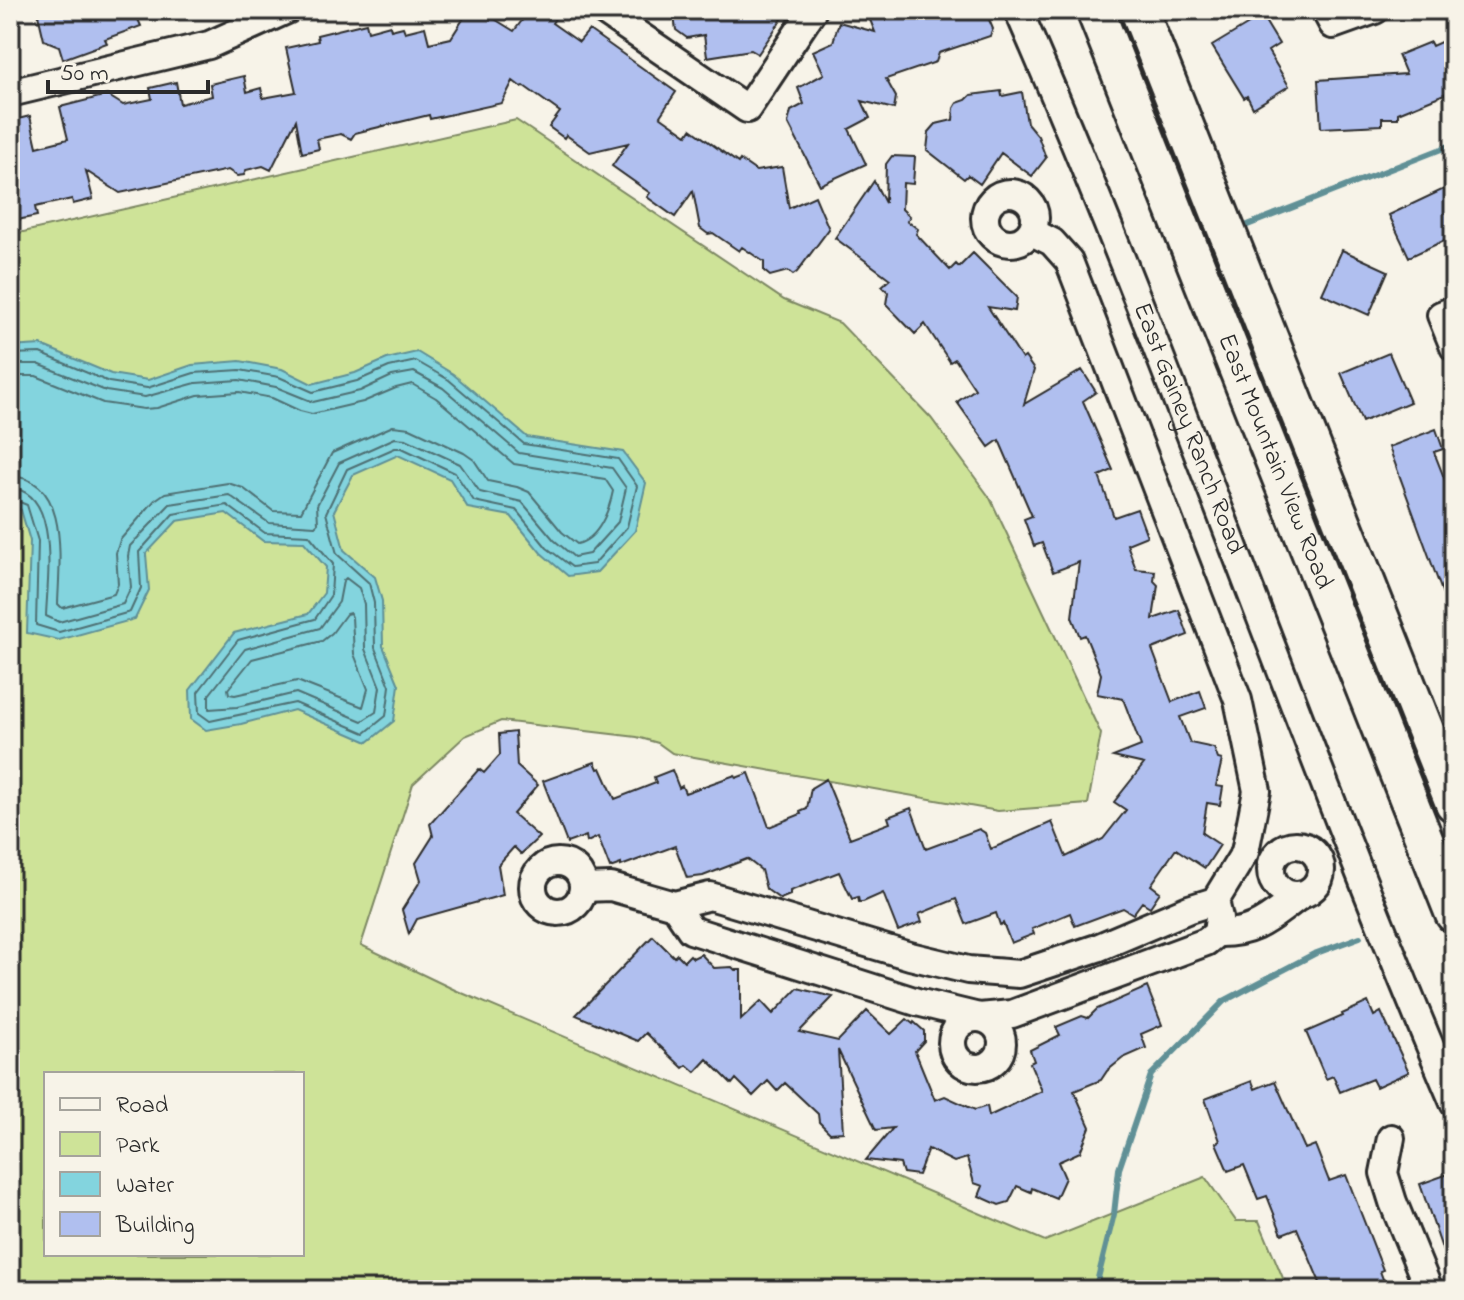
<svg xmlns="http://www.w3.org/2000/svg" width="1464" height="1300" viewBox="0 0 1464 1300" font-family="'Indie Flower',sans-serif">
<rect width="100%" height="100%" fill="#f7f3e8"/>
<filter id="ink" filterUnits="userSpaceOnUse"><feTurbulence type="fractalNoise" baseFrequency=".0125" numOctaves="2"/><feDisplacementMap in="SourceGraphic" scale="16" xChannelSelector="R" yChannelSelector="G"/><feConvolveMatrix kernelMatrix="1 2 1 2 8 2 1 2 1" color-interpolation-filters="sRGB"/></filter>
<g filter="url(#ink)">
<path fill="#cee398" stroke="#7c8762" stroke-width="2" fill-rule="evenodd" d="M516,120l268,180 56,23 91,95 59,80 111,236 -13,70 -90,7 -326,-58 -14,-10 -21,-6 -136,-16 -36,15 -52,48 -52,161 94,45 590,251 160,-64 31,44h23l29,69h-1278v-1055zM46,1074h256v180h-256z"/>
<path fill="#83d4de" stroke="#609096" stroke-width="2" d="M41,345l70,29 37,6 44,-15 48,-4 42,8 30,15 43,-11 32,-14 30,-7 36,22 74,63 96,15 23,31 -11,48 -38,41 -29,4 -27,-23 -30,-37 -43,-8 -18,-29 -52,-24 -45,20 -19,36 10,39 31,27 7,24 1,45 16,39 -5,36 -26,21 -74,-32 -53,14 -35,6 -15,-11 -1,-29 44,-57 74,-19 16,-21 2,-26 -22,-25 -41,-1 -37,-28 -49,8 -31,33 3,36 -14,29 -76,21 -32,-7 3,-92 -9,-31 -11,-6v-157z"/>
<g fill="none" stroke-linecap="round" stroke-linejoin="round">
<path stroke="#4e6f73" stroke-width="2" d="M10,354l30,-1 69,29 38,6 47,-15 46,-3 39,7 34,15 44,-11 32,-14 27,-6 33,19 75,64 94,15 19,27 -10,41 -33,37 -22,3 -25,-19 -31,-38 -42,-9 -19,-28 -53,-25h-7l-48,21 -21,44 11,41 32,29 5,20 1,45 15,38 -4,30 -21,17 -70,-30 -85,18 -11,-8 -1,-21 40,-52 77,-21 16,-24 2,-31 -24,-29 -44,-2 -38,-28 -54,9 -34,38 2,36 -11,24 -71,20 -23,-7 2,-84 -11,-36 -17,-7
M10,364h28l68,27 39,6 51,-14 43,-3 37,7 37,15 47,-11 32,-15 22,-4 29,16 76,65 93,15 14,20 -8,34 -29,32 -15,3 -20,-17 -32,-38 -42,-10 -20,-28 -54,-25 -11,-1 -56,25 -22,42 1,18 -3,3 -46,-3 -40,-28 -59,9 -40,42 -2,10 3,31 -8,17 -64,18 -13,-6c1,-34 15,-125 -36,-128
M10,376h26l67,27 41,6 13,-1 41,-13 41,-3 33,6 28,13 12,3 51,-12 33,-14 16,-4 24,14 78,66 91,15 8,12c-4,19 -14,48 -36,53l-15,-12 -33,-40 -12,-5 -29,-6 -14,-21 -10,-7 -54,-25 -17,-2 -61,27 -31,59 -28,-1 -30,-23 -15,-5 -63,10 -10,7 -35,40 -4,13 2,31 -4,10 -52,14 -4,-4c1,-40 13,-126 -48,-128
M346,578l13,10 5,16 1,45 15,38 -4,25 -14,9 -66,-28 -59,14 -28,2v-14l36,-46 75,-21 19,-26 4,-21z
M350,613l2,4 2,37 14,35 -5,18 -66,-26 -62,14 -6,-1 -1,-5 24,-30 70,-18 10,-8 14,-19z"/>
<path stroke="#609096" stroke-width="6" d="M1245,226l209,-82
M1095,1290l19,-76 5,-45 32,-94 73,-74 90,-47 46,-17"/>
</g>
<path fill="#b0bfef" stroke="#2b2b2b" stroke-width="2" d="M37,10h97l7,16 -36,13 2,4 -44,16 -4,-13 -15,-6z
M469,10h11l34,21 16,-21h15l11,7 -4,6 27,19 10,-12 87,62 -16,24 27,19 4,-6 47,34 2,-3 16,11 26,-4 7,41 26,-12 14,33 -32,43 -4,3 -5,-4 -18,5 -6,-5v-9l-22,-15 -3,4 -26,-18 -5,1 -8,-6 -7,-37 -18,26 -28,-20 3,-4 -38,-27 16,-23 -38,9 -24,-17 -2,3 -15,-11 11,-15 -36,-26 -3,1 -8,-6 -11,22 -72,16 -1,-4 -74,18 -4,6 -10,-5 -24,5 2,10 -17,4 -6,-33 -25,50 -8,-4 -17,4 -2,5 -7,1 -9,-6 -108,23 -34,-22 7,28 -20,5 -1,-5 -37,8 2,9 -20,4 -2,-7 -5,1v-47l3,-1 -3,-15v-30l20,-5 7,31 31,-8 -8,-32 47,-12 16,10 29,-6 -2,-11 26,-6 4,22 32,-8 -2,-12 34,-8 3,16 14,-4 2,10 33,-6 -10,-44 32,-7 -1,-6 49,-12 2,8 22,-6 1,5 12,-3 2,5 20,-5 4,16 22,-5z
M673,10h100l11,6 -26,38 -7,-4 -44,7 -3,-22 -17,3 -11,-8z
M866,10h119l8,19 -3,7 -51,17 -3,9 -50,17 10,18 -2,12 -32,-8 8,17 -21,11 17,35 -46,21 -32,-62 3,-12 13,-7 -6,-16 26,-14 -11,-23 20,-9 6,-20 36,10z
M1262,16l17,28 -11,7 21,35 -36,22 -6,-12 -3,2 -32,-52z
M1454,36v54l-56,23v5h-16v7l-61,3 -3,-48 88,-6 -8,-19 32,-13 2,4z
M1001,91l1,5 20,-4 5,31 11,13 8,22 -14,18 -31,-23 -21,31 -12,-9 -4,4 -37,-29 2,-18 7,-8 17,-4 1,-12 3,-5 9,-3 5,-5z
M892,156l23,1 -2,27 -10,-1 -1,26 8,8 -3,4 11,8 -2,5 34,36 6,-6 3,3 14,-14 44,44 -2,14 -27,-4 34,52 3,-2 9,13 -10,34 58,-34 14,22 -13,9 30,69 -14,6 15,41 23,-8 10,27 -20,8 9,25 19,2 -1,10 4,4 -5,34 26,-9 9,25 -36,14 20,53 28,-11 6,17 -26,9 10,26 24,5 4,11 4,1 -6,26 7,1 -3,18 -13,-2 -5,30 18,12 -15,23 -29,-19 -25,36 9,7 -10,15 -8,-5 -9,12 -10,-6 -48,18 -5,-13 -38,16 2,5 -23,9 -8,-20 -3,2 -4,-12 -30,11 -10,-25 -37,15 3,8 -24,9 -15,-38 -20,9h-4l-1,-5 -6,2 -13,-27 -49,19v4l-10,4 -14,-10 -5,-19 -14,-11 -44,17 -16,2 -12,-32 -54,20v-2l-11,4 -12,-31 -11,5 -1,-6 -19,7 -24,-62 52,-19 3,7 3,-1 14,31 41,-16 -2,-6 18,-7 7,18 3,-2 3,7 50,-18 1,3 13,-5 20,54 32,-13 -1,-2 7,-3 4,-21 15,-9 24,59 40,-15 -2,-6 23,-9 15,41 53,-20 6,4 6,16 61,-27 14,35 37,-18 23,-29 -12,-8 30,-38 -31,-7 28,-11 -18,-47 -26,-5 4,-20 -16,-39 -5,2 -8,-20 7,-55 -26,10 -11,-29 -8,3 -10,-27 8,-3 -33,-76 -10,7 -32,-45 18,-13 -20,-30 -5,3 -25,-38 -10,10 -29,-30 2,-12 -6,-6 8,-7 -55,-41 39,-57 11,22 1,-39z
M1444,189l10,21v26l-45,21 -20,-42z
M1342,250l46,21 -19,44 -47,-21z
M1389,353l21,49 -48,20 -21,-49z
M1436,429l7,20 -9,3 20,51 -2,116 -63,-172z
M515,732l2,34 21,19 -25,29 26,23 -18,17 -7,-7 -16,18 5,30 -86,24 -8,15 -7,-24 19,-30 -5,-17 17,-27 -3,-12 49,-55 5,4 16,-18 -1,-21z
M653,936l21,21 3,-3 7,7 6,-6 3,3 8,-4 13,14 18,-1 3,3h6v50l20,-19 12,13 25,-26 35,9 -34,35 39,9 29,-30 24,23 16,-15 6,5 1,-2 10,9v10l-9,10 20,49 10,-4 30,14 12,-4 2,10 53,-25 -12,-28 4,-2 -4,-11 30,-15 -4,-8 26,-11 6,2 9,-9 50,-22 15,38 -21,9 5,14 -23,10 -16,13 -6,9 -27,11 16,36 -10,25 -22,10 7,16 -9,20 -24,-10 -1,4 -14,-6 -8,16 -10,3 -20,-9 4,-10 -9,-3 -7,-25 -13,4 -26,-13 -10,26 -15,-2 -3,-9 -34,-4 27,-32 -17,2 -38,-80 5,82 -13,1 -11,-11 -1,-8 -33,-31 -8,8 -9,-10 -15,15 -17,-17 -4,5 -25,-25 -12,13 -8,-7 -4,3 -37,-35 -8,8 -62,-26z
M1368,1002l6,14 7,-4 28,60 -33,15 -4,-8 -32,13 -7,-16 -7,3 -20,-47 37,-16 -1,-2z
M1252,1081l3,8 20,-8 30,68 10,-4 14,36 17,-6 37,95 -3,1 7,19h-64l-26,-62 -15,6 -15,-38 -9,3 -14,-34 -16,6 -12,-28 4,-2 -15,-42z
M1454,1172v103h-3l-31,-91z"/>
<g fill="none" stroke-linecap="round" stroke-linejoin="round">
<g stroke="#2b2b2b" stroke-width="32">
<g id="minor">
<path d="M602,10l145,99 66,-99"/>
<path id="s1" d="M1018,10c157,360 282,732 436,1093"/>
<path d="M1325,10l8,15 42,-15"/>
<path d="M10,93l199,-48 78,-35"/>
<circle cx="1010" cy="218" r="25"/>
<path d="M1454,310l-13,5 13,32"/>
<circle cx="1296" cy="870" r="25"/>
<circle cx="558" cy="887" r="25"/>
<path d="M583,888l28,-1 63,18 36,-9 200,60 58,14 51,4 78,-26 92,-39 26,-8 30,-49 12,-61 -19,-91 -169,-439 -17,-19 -20,-10"/>
<path d="M674,905l17,25 226,72 62,15 33,-3 194,-72 11,-9 2,-15 -4,-17"/>
<path d="M1217,933c39,1 53,-16 84,-38"/>
<circle cx="977" cy="1043" r="25"/>
<path d="M1391,1138l-7,35 9,29 36,88"/>
</g>
</g>
<g stroke="#2b2b2b" stroke-width="42">
<g id="secondary">
<path id="s2" d="M1095,10l359,904"/>
<path d="M1139,10l315,793"/>
</g>
</g>
<use href="#minor" stroke="#f7f3e8" stroke-width="26"/>
<use href="#secondary" stroke="#f7f3e8" stroke-width="36"/>
</g>
</g>
<g text-anchor="middle" dominant-baseline="central" stroke-width="6" stroke-linejoin="round" paint-order="stroke">
<g font-size="26" fill="#2b2b2b" stroke="#f7f3e8">
<text stroke="none"><textPath href="#s1" startOffset="452">East Gainey Ranch Road</textPath></text>
<text stroke="none"><textPath href="#s2" startOffset="486">East Mountain View Road</textPath></text>
</g>
</g>
<rect width="1464" height="1300" fill="none" stroke="#f7f3e8" stroke-width="40"/>
<rect x="20" y="20" width="1424" height="1260" fill="none" stroke="#2b2b2b" stroke-width="3" filter="url(#ink)"/>
<rect x="44" y="1072" width="260" height="184" fill="#f7f3e8" stroke="#a5a39c" stroke-width="2"/>
<rect x="60" y="1098" width="40" height="12" fill="#f7f3e8" stroke="#a5a39c" stroke-width="2"/>
<text x="116" y="1112" font-size="24" fill="#2b2b2b">Road</text>
<rect x="60" y="1132" width="40" height="24" fill="#cee398" stroke="#a5a39c" stroke-width="2"/>
<text x="116" y="1152" font-size="24" fill="#2b2b2b">Park</text>
<rect x="60" y="1172" width="40" height="24" fill="#83d4de" stroke="#a5a39c" stroke-width="2"/>
<text x="116" y="1192" font-size="24" fill="#2b2b2b">Water</text>
<rect x="60" y="1212" width="40" height="24" fill="#b0bfef" stroke="#a5a39c" stroke-width="2"/>
<text x="116" y="1232" font-size="24" fill="#2b2b2b">Building</text>
<path d="M48 80v12h160v-12" fill="none" stroke="#2b2b2b" stroke-width="4"/>
<text x="60" y="80" font-size="24" fill="#2b2b2b" stroke="#f7f3e8" stroke-width="6" paint-order="stroke">50 m</text>
</svg>
